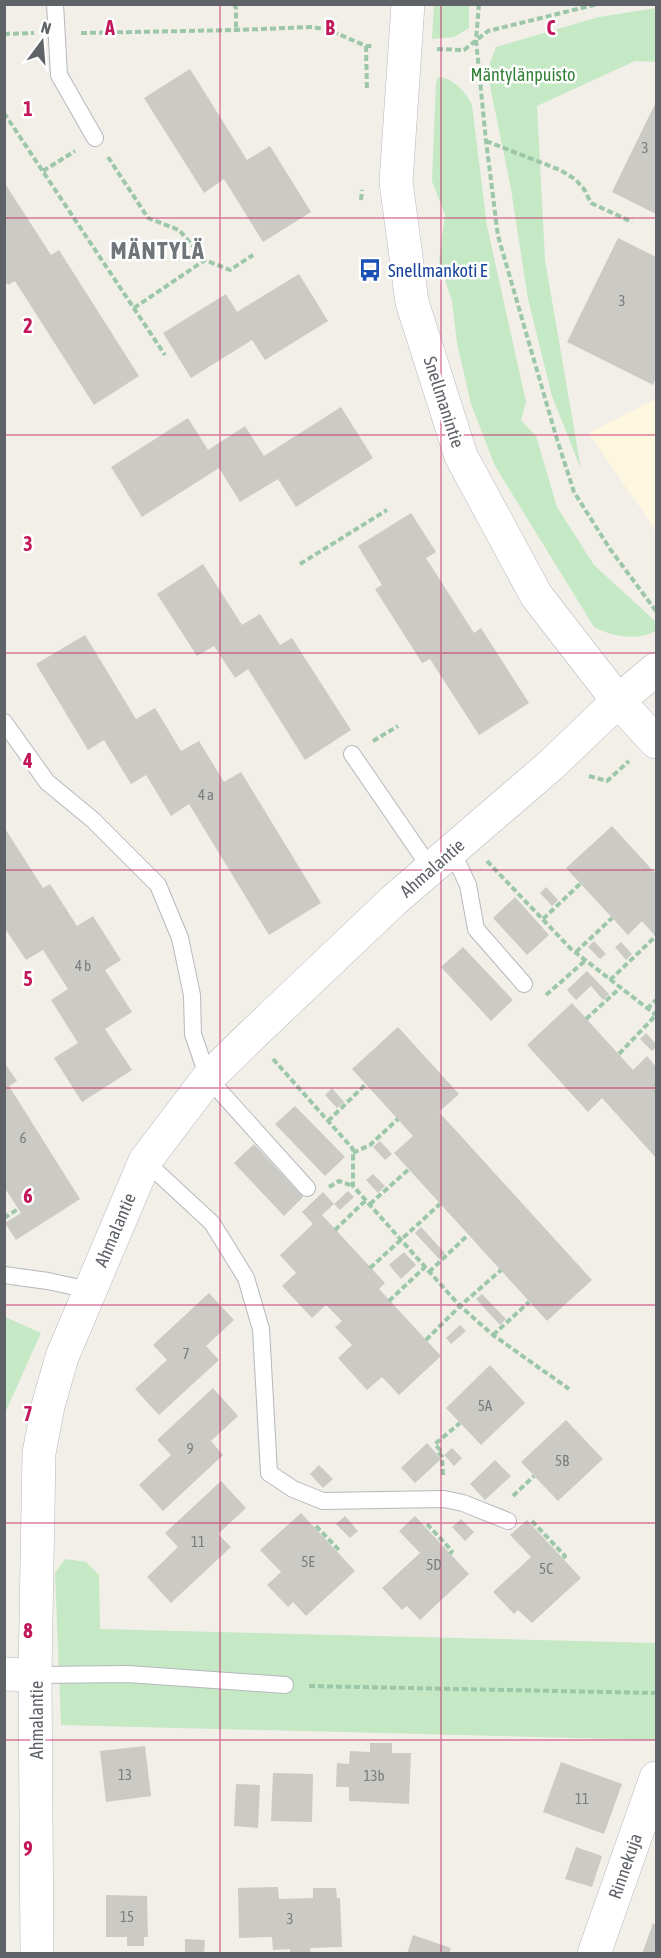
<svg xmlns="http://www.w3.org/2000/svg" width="661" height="1958" viewBox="0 0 661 1958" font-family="'Asap Condensed',sans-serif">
<rect width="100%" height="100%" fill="#f1efe8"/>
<path fill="#fef7e0" d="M656,399v132l-67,-98z"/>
<path fill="#c5e8c5" d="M434,5h35v23l-15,9 -22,2z
M656,8v54l-21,-1 -98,45 8,154 36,209 -29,-73 -24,-97 -17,-110 -24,-118 9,-24 103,-30z
M439,77c14,1 27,15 33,28l15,121 39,176 -5,18 15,16 21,71 37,58 62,57v9c-19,10 -43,6 -62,-4l-99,-161 -24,-62 -14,-61 -5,-42 -13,-39 6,-47 -13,-34 4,-99z
M5,1317l36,16 -36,80z
M65,1559l21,3 13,13 1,54 556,14v97l-595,-15 -6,-152z"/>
<path fill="#cccac5" d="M190,69l57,91 23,-14 41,66 -48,30 -39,-63 -20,14 -60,-95z
M656,102v112l-44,-22z
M4,182l47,73 8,-5 80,126 -45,29 -79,-124 -7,4 -4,-5z
M618,238l38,19v121l-3,7 -86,-43z
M299,274l29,47 -63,39 -13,-20 -61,38 -28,-45 63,-39 11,18z
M341,407l32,51 -77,49 -18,-28 -38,23 -21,-34 -77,49 -31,-50 77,-49 20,32 37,-24 19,30z
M411,513l25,39 -10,6 48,75 7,-5 48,75 -50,32 -49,-76 -8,4 -47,-74 7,-4 -24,-39z
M203,564l39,61 18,-11 20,31 12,-7 59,92 -46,30 -57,-91 -13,9 -21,-32 -17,10 -40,-62z
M85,635l51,84 19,-11 26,43 18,-10 25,41 17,-10 80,131 -52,32 -80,-131 -18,12 -25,-41 -15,9 -27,-44 -16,10 -52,-86z
M612,826l44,48v63l-14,-16 -14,14 -62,-67z
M4,827l39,61 7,-4 27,42 16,-10 28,44 -16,10 27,42 -27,17 27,41 -50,32 -28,-44 24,-15 -27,-43 17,-11 -25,-39 -17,10 -22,-33z
M546,887l12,13 -6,6 -12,-13z
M515,897l34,38 -22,20 -34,-37z
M594,941l12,13 -6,5 -12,-12z
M621,942l11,12 -6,6 -11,-13z
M463,947l50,53 -22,21 -50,-54z
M587,971l22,23 -6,6 -12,-14 -15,14 -9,-10z
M572,1003l61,67 14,-14 9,11v91l-54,-60 -14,14 -61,-67z
M398,1027l61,67 -20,18 153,168 -45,41 -153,-168 19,-17 -61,-67z
M646,1033l10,11v3l-4,4 -12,-12z
M4,1062l13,19 -8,5 71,113 -64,41 -11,-17 16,-10 -17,-26z
M332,1088l12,14 -7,6 -12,-13z
M295,1106l50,51 -20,19 -50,-52z
M380,1141l12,13 -7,6 -12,-13z
M254,1144l49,53 -19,19 -50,-53z
M373,1174l12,12 -7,7 -12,-13z
M348,1191l6,6 -14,13 -6,-6z
M323,1192l11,12 -12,11 63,68 -6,6 62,67 -42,39 -17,-18 -15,13 -29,-32 14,-13 -17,-18 7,-6 -16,-16 -14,13 -30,-32 14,-13 -16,-18 33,-31 -11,-12z
M421,1227l24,26 -6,6 -24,-26z
M404,1252l12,13 -15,14 -12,-14z
M209,1293l25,27 -28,26 13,14 -60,55 -24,-26 32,-29 -14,-15z
M482,1294l24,25 -6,6 -24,-26z
M460,1325l6,6 -15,13 -5,-6z
M490,1365l35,38 -44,42 -35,-37z
M213,1388l25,28 -27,25 12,14 -60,56 -24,-26 32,-30 -14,-15z
M566,1420l37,39 -45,42 -37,-39z
M427,1443l14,16 -26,24 -14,-15z
M452,1448l10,10 -8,8 -10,-11z
M495,1460l16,16 -26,24 -15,-16z
M319,1465l14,14 -10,9 -13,-14z
M221,1481l25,27 -28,26 13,13 -60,56 -24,-26 31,-30 -13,-14z
M301,1513l54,58 -49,45 -13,-14 -5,5 -21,-22 14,-13 -21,-22z
M345,1516l13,15 -8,7 -14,-14z
M415,1516l54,58 -49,46 -13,-14 -5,4 -20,-22 38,-35 -21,-22z
M461,1519l13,13 -9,9 -13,-14z
M527,1520l54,58 -49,45 -14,-13 -4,4 -21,-22 38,-35 -21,-22z
M370,1743h22v10h19l-2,51 -60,-3v-14h-13l1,-24 12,1 1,-13 20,1z
M145,1746l6,50 -45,6 -6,-51z
M561,1762l61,22 -18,50 -61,-22z
M273,1773l40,1 -1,48 -41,-1z
M236,1784l24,1 -2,43 -24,-2z
M576,1847l26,9 -10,31 -27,-8z
M278,1887l1,12 34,-1v-10h23l1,10h3l2,49 -32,1 1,6h-21v-5l-17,1 -1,-13 -33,1 -1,-50z
M106,1895l41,1 1,41h-4v9h-17v-9h-21z
M653,1923l3,2v29h-14z
M413,1935l38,13 -2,6h-42z
M185,1939l20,1 -1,14 -19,-1z"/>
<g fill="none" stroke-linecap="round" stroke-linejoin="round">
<g stroke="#b5b8bc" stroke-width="18">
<path id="lane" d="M55,4l4,71 36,63
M4,722l43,60 46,38 65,65 22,53 12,57 1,39 15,44 99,110
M352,754l79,115
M452,851l16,34 8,44 48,55
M145,1161l67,62 34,55 15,51 8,144 24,16 30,12 121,-2 19,4 45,18
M4,1275l44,6 41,9
M35,1675l93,-1 157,11"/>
</g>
<g stroke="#b5b8bc" stroke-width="34">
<path id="street" d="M4,1674l31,1
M37,1954l-2,-279 4,-222 9,-47 14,-49 83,-196 63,-83 44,-43 141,-134 158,-136 67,-64 38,-32
M594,1954l62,-176"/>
</g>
<g stroke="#b6babf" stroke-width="34">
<path id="secondary" d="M408,4l-12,178 16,120 49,154 75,139 82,106 38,41"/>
</g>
<path stroke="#9cc7a9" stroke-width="4" stroke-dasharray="6 3" stroke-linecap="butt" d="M234,4l2,4v22
M479,4l-3,36 10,101 12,95 58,200 18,56 36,57 46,62
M81,33l155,-3 76,-3 17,3 37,16h7
M4,34l30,-1
M366,46l1,44
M437,49l27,1 24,-19 110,-27
M4,113l161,242
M486,141l74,29 15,9 9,10 7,14 41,19
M108,157l40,61 31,12 26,30
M43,171l32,-20
M361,200l1,-10
M134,308l71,-48 25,10 23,-15
M300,564l87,-54
M373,741l25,-15
M589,776l18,5 22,-20
M487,861l84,88 85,66
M543,919l38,-36
M576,952l36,-34
M610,980l46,-44
M546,995l40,-35
M647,1009l9,-9
M586,1019l34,-31
M619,1054l37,-39
M273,1059l80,90v37l106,119 34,30 76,54
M328,1121l38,-37
M353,1153l17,-8 28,-26
M329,1187l10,-6 14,5
M370,1204l39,-35
M4,1218l14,-9
M335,1230l31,-30
M370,1268l70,-64
M429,1272l39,-37
M389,1301l36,-34
M493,1335l36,-33
M426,1340l34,-34 41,-36
M443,1475l-1,-18 -4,-6 2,-1 -5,-6 25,-21
M513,1496l21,-20
M532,1521l33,35 -2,2
M427,1524l25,27 -2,3
M316,1526l23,24 -2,2
M309,1686l347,7"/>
<use href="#lane" stroke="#fff" stroke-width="16"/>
<use href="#street" stroke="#fff" stroke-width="33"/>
<use href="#secondary" stroke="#fff" stroke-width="33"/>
</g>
<path fill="none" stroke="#c2185b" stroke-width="1.5" stroke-opacity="0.55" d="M220,4v1950M441,4v1950M4,218h652M4,435h652M4,653h652M4,870h652M4,1088h652M4,1305h652M4,1523h652M4,1740h652"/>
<defs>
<g id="bus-bare" transform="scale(1.8)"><path d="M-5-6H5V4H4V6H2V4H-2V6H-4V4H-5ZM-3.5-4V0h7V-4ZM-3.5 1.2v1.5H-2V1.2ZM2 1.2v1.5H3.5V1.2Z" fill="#1a4fb4" stroke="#fff" stroke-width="2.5" paint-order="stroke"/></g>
</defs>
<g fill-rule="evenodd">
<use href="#bus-bare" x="370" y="270"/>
</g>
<g text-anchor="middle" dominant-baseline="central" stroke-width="5" stroke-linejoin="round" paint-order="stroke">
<g font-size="15" fill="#7a7d7f">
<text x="645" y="147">3</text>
<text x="622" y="300">3</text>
<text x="206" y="794">4 a</text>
<text x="83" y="965">4 b</text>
<text x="23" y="1137">6</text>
<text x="186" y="1353">7</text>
<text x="485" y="1405">5A</text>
<text x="190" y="1448">9</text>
<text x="562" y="1460">5B</text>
<text x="198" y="1541">11</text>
<text x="308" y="1561">5E</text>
<text x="434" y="1564">5D</text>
<text x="546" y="1568">5C</text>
<text x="125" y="1774">13</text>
<text x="374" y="1775">13b</text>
<text x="582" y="1798">11</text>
<text x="127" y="1916">15</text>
<text x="290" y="1918">3</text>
</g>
<g font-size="18" fill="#348238" stroke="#fff">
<text x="523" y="74">Mäntylänpuisto</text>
</g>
<g font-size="18" fill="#164399" stroke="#fff" text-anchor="start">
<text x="388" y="270">Snellmankoti E</text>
</g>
<g font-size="18" fill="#5f6368" stroke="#fff">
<text transform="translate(444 402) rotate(72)">Snellmanintie</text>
<text transform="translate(432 868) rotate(-41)">Ahmalantie</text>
<text transform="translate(115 1230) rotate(-67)">Ahmalantie</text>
<text transform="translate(36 1720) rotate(-90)">Ahmalantie</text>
<text transform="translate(625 1866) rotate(-71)">Rinnekuja</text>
</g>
<g font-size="24" font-weight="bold" letter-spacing="1.5" fill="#70757a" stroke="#fff">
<text x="158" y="250">MÄNTYLÄ</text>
</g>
</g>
<g font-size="20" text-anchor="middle" font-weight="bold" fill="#c2185b" stroke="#fff" stroke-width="5" stroke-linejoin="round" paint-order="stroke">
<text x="110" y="35">A</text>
<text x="330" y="35">B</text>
<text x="551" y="35">C</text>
<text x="28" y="116">1</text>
<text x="28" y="333">2</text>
<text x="28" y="551">3</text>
<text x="28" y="768">4</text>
<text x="28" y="986">5</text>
<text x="28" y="1203">6</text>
<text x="28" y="1421">7</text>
<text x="28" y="1638">8</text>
<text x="28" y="1856">9</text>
</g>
<rect width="661" height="1958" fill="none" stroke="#5f6368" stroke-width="12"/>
<g transform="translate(42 42) rotate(16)" stroke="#ffffff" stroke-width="4.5" paint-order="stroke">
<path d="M0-4.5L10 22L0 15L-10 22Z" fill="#5f6368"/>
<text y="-9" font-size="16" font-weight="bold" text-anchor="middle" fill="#5f6368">N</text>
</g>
</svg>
